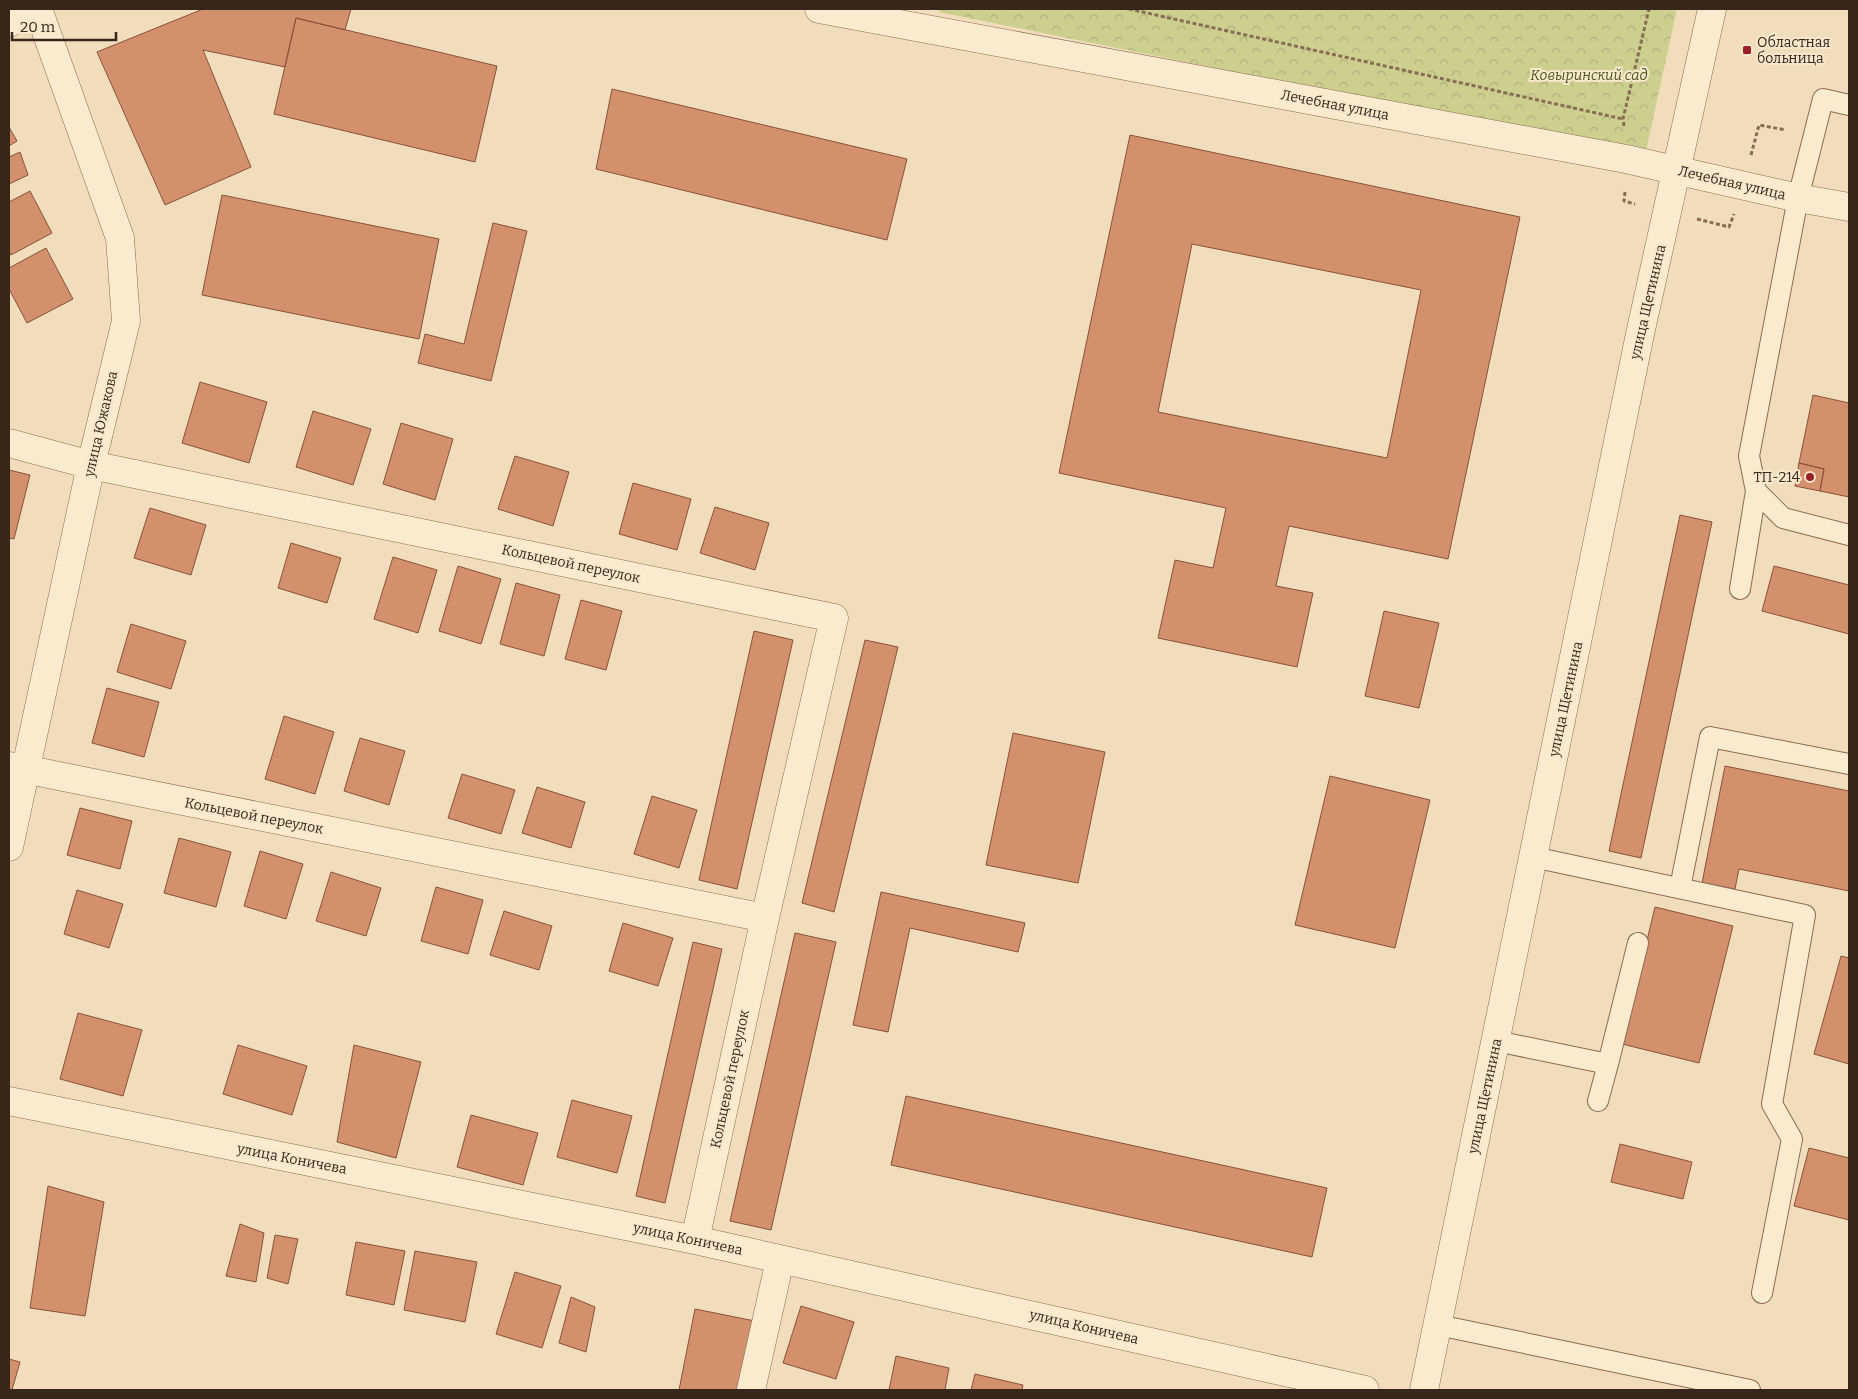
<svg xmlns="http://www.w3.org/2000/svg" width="1858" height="1399" viewBox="0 0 1858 1399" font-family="Bitter,serif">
<defs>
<pattern id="park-crowns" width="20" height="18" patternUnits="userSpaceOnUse" patternTransform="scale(1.25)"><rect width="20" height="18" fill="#cccf8e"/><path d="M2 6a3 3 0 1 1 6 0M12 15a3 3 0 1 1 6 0" fill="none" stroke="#b0b27a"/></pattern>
</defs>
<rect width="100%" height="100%" fill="#f1ddbb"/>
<path fill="url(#park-crowns)" d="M939,9h738l-32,146 -706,-143z"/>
<path fill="#d2906d" stroke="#8a5238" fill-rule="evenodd" d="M203,9h148l-6,21 -49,-12 -11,49 -82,-17 48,117 -86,38 -68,-153z
M296,18l201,48 -22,96 -201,-48z
M612,89l295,70 -20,81 -291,-71z
M9,127l8,14 -8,5z
M1130,135l390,82 -72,342 -159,-33 -13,60 37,7 -16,74 -139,-29 17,-78 38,8 13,-60 -167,-35zM1192,244l229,46 -34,168 -229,-46z
M20,152l8,23 -19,9v-27z
M30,191l22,42 -41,22 -2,-5v-48z
M222,195l217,44 -20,100 -217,-44z
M493,223l34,8 -36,150 -73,-18 7,-29 39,10z
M46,248l27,51 -46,24 -18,-34v-21z
M200,382l67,20 -18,61 -67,-20z
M1813,395l36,8v94l-29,-6 4,-22 -25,-6z
M313,411l58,18 -18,56 -57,-18z
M401,423l52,16 -18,61 -52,-16z
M515,456l54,16 -16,54 -55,-17z
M1799,463l25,6 -4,22 -25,-5z
M9,470l21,5 -16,64 -5,-1z
M633,483l58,16 -14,51 -58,-16z
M715,507l54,16 -14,47 -55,-17z
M150,508l56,17 -15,50 -57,-17z
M1680,515l32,7 -71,336 -32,-7z
M291,543l50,15 -14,45 -49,-15z
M393,557l44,13 -19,63 -44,-14z
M458,566l43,13 -20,65 -42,-13z
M1774,566l75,19v49l-87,-23z
M516,583l44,12 -16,61 -44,-12z
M581,600l41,11 -16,59 -41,-11z
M1384,611l55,12 -20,85 -54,-12z
M131,624l55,17 -15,48 -54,-17z
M754,631l39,9 -56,249 -38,-9z
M865,640l33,7 -64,265 -32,-9z
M107,688l52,14 -15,55 -52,-14z
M284,716l50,16 -19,62 -50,-15z
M1013,733l92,19 -27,131 -92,-18z
M360,738l45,13 -16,54 -45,-14z
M1725,766l124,25v100l-110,-22 -4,20 -33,-6z
M462,774l53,16 -14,44 -53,-16z
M1330,776l100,24 -35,148 -100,-23z
M537,787l48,15 -14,46 -49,-15z
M652,796l45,14 -18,58 -45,-14z
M80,808l52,13 -12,48 -53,-14z
M179,838l52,14 -15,55 -52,-14z
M260,851l43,13 -17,55 -42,-13z
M331,872l50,16 -15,48 -50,-15z
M436,887l47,13 -15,54 -47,-13z
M77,890l46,14 -14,44 -45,-14z
M881,892l144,31 -7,29 -108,-24 -22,104 -35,-7z
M1655,907l78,19 -34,137 -77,-19z
M504,911l48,15 -13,44 -49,-15z
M623,923l50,15 -15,48 -49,-15z
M795,933l41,9 -65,288 -41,-9z
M693,942l29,7 -57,254 -29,-7z
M1841,956l8,2v106l-35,-10z
M78,1013l64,17 -19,66 -63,-17z
M238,1045l69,21 -15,49 -69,-21z
M354,1045l67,17 -25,96 -59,-16z
M906,1096l421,92 -15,69 -421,-92z
M572,1100l60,16 -15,57 -60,-16z
M471,1115l67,18 -15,52 -66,-18z
M1620,1144l72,18 -9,37 -72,-17z
M1809,1148l40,10v62l-55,-14z
M48,1186l56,16 -19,114 -55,-8z
M240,1224l24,9 -8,49 -30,-6z
M275,1235l23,4 -10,45 -21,-6z
M356,1242l49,9 -11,54 -48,-10z
M415,1251l62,11 -12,60 -61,-12z
M515,1272l46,14 -19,62 -46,-14z
M571,1297l24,10 -9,45 -27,-9z
M801,1306l53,16 -18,57 -53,-16z
M695,1309l60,12 -14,69h-62z
M896,1356l53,12 -4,22h-56z
M9,1359l11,3 -8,28h-3z
M975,1374l48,11 -1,5h-51z"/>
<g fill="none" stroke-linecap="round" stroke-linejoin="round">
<g stroke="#896c54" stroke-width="22">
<path id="service" d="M1849,105l-26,-6 -25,99 -49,258 7,35 27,27 66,17
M1740,589l16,-98
M1533,857l272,58 -33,189 20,35 -30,154
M1680,888l30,-151 139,27
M1496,1041l112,23 -10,37
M1608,1064l30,-121
M1438,1325l312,65"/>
</g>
<g stroke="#896c54" stroke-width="29">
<path id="minor" d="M819,9l807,150 172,39 51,9
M9,23l28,-14
M9,443l82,22 743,153 -69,300 -70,322
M9,766l756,152
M9,1101l686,139 670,150
M751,1390l29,-130"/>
</g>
<g stroke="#896c54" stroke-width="29">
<path id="tertiary" d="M9,847l82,-382 35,-144 -6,-83 -82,-229
M1424,1390l216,-1056 72,-325"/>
</g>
<path stroke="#896c54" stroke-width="3" stroke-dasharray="4 2.5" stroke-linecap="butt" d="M1129,9l494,110
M1624,126l-1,-7 26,-110
M1751,155l8,-30 27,5
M1625,192l-1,9 11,3
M1697,219l32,8 5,-13"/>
<use href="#service" stroke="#fbebce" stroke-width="20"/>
<use href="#minor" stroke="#fbebce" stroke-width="28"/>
<use href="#tertiary" stroke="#fbebce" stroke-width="28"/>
</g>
<g fill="#9d1f29" stroke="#f8e8cb" stroke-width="2">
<rect x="1742" y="45" width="10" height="10" rx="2.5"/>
<circle cx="1810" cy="477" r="5"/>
</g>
<g text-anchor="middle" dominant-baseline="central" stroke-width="4" stroke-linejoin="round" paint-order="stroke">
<g font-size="14" fill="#37261a" stroke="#f8e8cb" text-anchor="start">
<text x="1757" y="42">Областная<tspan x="1757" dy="16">больница</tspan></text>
<text x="1800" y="477" text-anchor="end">ТП-214</text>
</g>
<g font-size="14" font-style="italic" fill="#4b551f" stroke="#f8e8cb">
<text x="1589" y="75">Ковыринский сад</text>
</g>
<g font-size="14" fill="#37261a" stroke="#f8e8cb">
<text transform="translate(1335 105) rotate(11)">Лечебная улица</text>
<text transform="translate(1732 183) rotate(13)">Лечебная улица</text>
<text transform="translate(1648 302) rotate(-77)">улица Щетинина</text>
<text transform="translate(101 424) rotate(-77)">улица Южакова</text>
<text transform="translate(571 564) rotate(12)">Кольцевой переулок</text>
<text transform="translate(1566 699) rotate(-78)">улица Щетинина</text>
<text transform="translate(254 816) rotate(11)">Кольцевой переулок</text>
<text transform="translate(730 1079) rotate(-78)">Кольцевой переулок</text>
<text transform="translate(1485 1096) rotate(-78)">улица Щетинина</text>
<text transform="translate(292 1159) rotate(11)">улица Коничева</text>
<text transform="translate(688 1239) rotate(12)">улица Коничева</text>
<text transform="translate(1084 1327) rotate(13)">улица Коничева</text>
</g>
</g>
<rect width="1858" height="1399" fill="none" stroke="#37261a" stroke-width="20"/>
<path d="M12 32v8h104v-8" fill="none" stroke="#37261a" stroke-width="2.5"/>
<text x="20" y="32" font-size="15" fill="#37261a" stroke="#f8e8cb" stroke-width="4" paint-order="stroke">20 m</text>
</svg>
